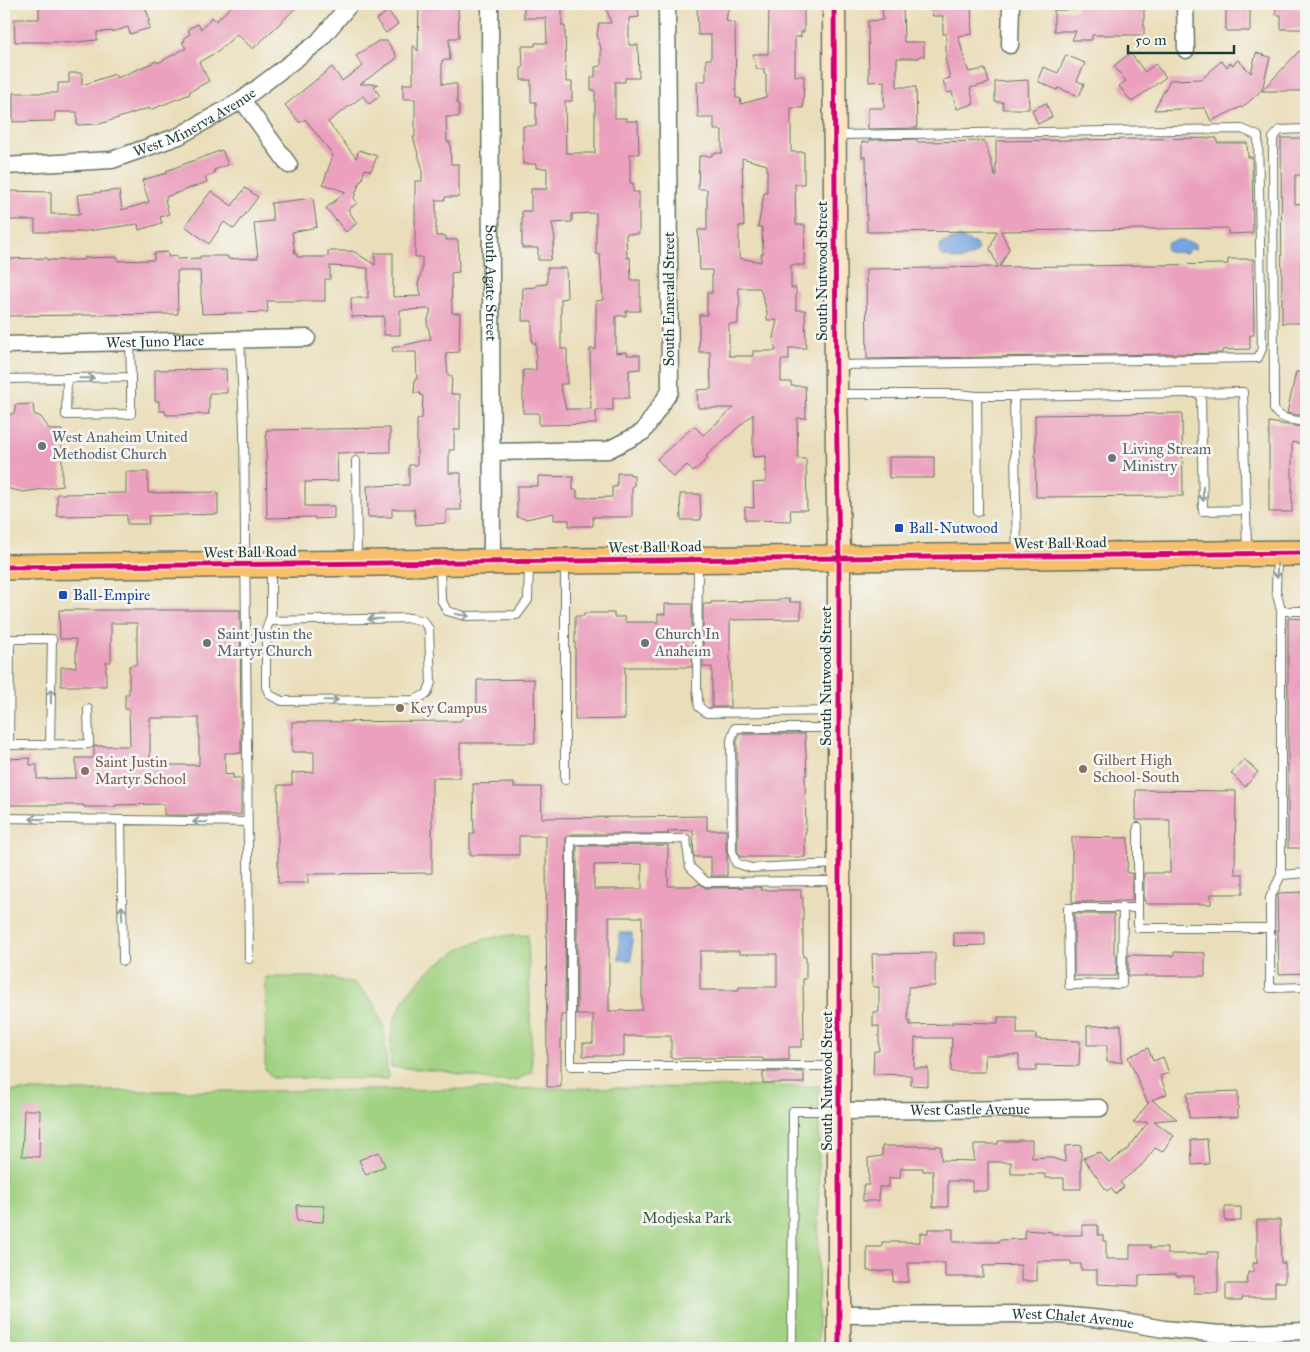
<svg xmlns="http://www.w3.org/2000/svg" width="1310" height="1352" viewBox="0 0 1310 1352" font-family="'IM FELL Great Primer',serif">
<rect width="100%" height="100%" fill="#f6f6f2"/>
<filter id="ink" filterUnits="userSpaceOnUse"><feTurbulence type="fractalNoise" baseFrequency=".02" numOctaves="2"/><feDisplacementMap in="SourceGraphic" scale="10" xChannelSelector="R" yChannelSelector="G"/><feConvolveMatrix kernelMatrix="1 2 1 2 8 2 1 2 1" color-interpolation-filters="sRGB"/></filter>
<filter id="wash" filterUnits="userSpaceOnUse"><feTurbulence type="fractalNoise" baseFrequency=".0096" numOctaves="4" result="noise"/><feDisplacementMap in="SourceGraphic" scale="20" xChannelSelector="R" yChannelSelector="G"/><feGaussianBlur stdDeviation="1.12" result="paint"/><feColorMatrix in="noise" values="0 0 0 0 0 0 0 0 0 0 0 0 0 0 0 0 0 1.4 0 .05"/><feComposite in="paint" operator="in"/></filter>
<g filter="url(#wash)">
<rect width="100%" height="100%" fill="#eadeba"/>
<path fill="#a1d281" stroke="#60885a" d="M528,935l4,137 -16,8 -22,1 -51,-10 -52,-4c-1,-14 -1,-28 2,-42 11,-43 64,-84 108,-89 9,-1 18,0 27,-1z
M266,977h61l28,7 18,17 11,27 4,51 -116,-1 -7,-9z
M819,1086l-1,262h-814v-257h251z"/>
<path fill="#74a4de" stroke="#4a7089" d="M959,237l17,7 2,6 -2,4c-18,9 -16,6 -33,2l-4,-4 2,-8z
M1178,240l17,4 1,5h-5l-5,4 -18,-1 -2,-3 1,-6z
M619,933h13v27h-13z"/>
<g id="blocks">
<path fill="#eba1be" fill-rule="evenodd" d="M39,4h63v5l17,-5h25l6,16h-2l2,8 -20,6 -2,-7 -12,4 -19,1v8l-33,3v-1h-49l-1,-23h25z
M234,4h66l-47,45 -16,-15 -18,17 -20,11 10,19 -20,11 1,2 -40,16 -1,-2 -49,16 -23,1v-13h-22v9l-42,1v-29h45v-10h11v-10h13v12l33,-11 2,4 40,-17 1,2 28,-15 -4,-6 3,-1 -1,-3 6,-4 -2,-5 10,-5 3,5 11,-12 4,4z
M419,4h39l1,34h-10l1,22h-8v24h15v20h2v13h-13l1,25h3l1,22h8v33h-14v3h-9v36h10v4h12l1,32 -8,1 1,40h8l-1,39 -13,1 2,23h4l-1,18h9v36h-6v20h-5v23h12v37h-15v13l-30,2 -2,-16h-22v8h-24l-1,-31 42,-1v-20h8v-45l5,-2 1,-22 -3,-1v-2h-6l1,-14h2l-1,-27h-23l-1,-4 39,-9 -4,-16 4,-14 -31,1v25h-16v-19l-32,1 -1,-19h17v-30l-38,-2v13h-5v22h-58l1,11 -66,2 -2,-43h-23l1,43 -174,2v-57l43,-1v2h37v-2l34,-1v4l32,-1h4v-7l14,-1v5l9,-1v3l23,-1v-2h28v3l30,-1 -4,-35 19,-2 -2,-18 42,-5 4,29 -25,5 3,22h2v3h31v-6h25l22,14v-12h18v44l29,-1 -4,-11 4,-15v-13h-7v-76h7v-14l-9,-30h2v-38h-12v-15h10v-39l5,6z
M524,4h38v22h3l1,56h6v19h-7l1,52h29v-63h-4v-13h4v-10l6,-1v-17l-4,-15 2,-11h12l-6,-19h33l1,13 -10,1v27h9l1,33h-14v4h-10v36h11v3h12l1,33h-9v29h3v9h6v42h-13l1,24 3,-1 1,23h9v31h-14v5h-10v37l11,-1v3h13v14l-11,1v28h-16v12h-17v14l-57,1v-12h-16v-43h13v-27h-4v-22h-10l1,-33 13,-1v-2l11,-1v-16h19l1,30 -6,1v50h6v35h-7l6,25h25l-1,-60h6v-48l7,-1 -3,-46h-4v-41l-24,1v8l-20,1 3,16 -5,21h-12v-12h-16v-37h9v-22h16v-21h-11v-4h-13v-38h13v-24h-5v-22h-10v-12h2l-1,-22h13v-3h12l-1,-25h-22z
M697,4h32l-3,17 9,2 1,75h4l1,6 25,-7v-23h-2v-5h-7l-4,-15h15l1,-50h35v28h-3v5h-6v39h9l-1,32h-12v44h13v32h-9l1,41h9l-1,40h-13v23h5v22h9l1,38h-17v12h-8v22h10v4h14l1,32h-9l1,41h8l1,51h-17l1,11 -46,-1v-13l9,1 -1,-25 13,-1v-26l-13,1v-43l-47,42 2,2 -15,14 -6,-7 -14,12 -16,-18 37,-33 9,9 31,-27h-36l-1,-18 14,-1 -1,-37h-11v-37h8v-22h5v-23h-12l-2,-40h9v-41h-9l1,-33h13v-3h10v-23h-8v-12h-16l-1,-37h9v-22h5v-24h-13zM742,158l25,7v28h-3l-6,34h4l1,27h-2v8l-22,-4v-32h5zM738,288h22l7,24v8h10l-4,18 3,13h-23v5h-24v-32h9v-14l2,-7z
M882,4h21l1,38h20v14h-5v2h-22v29h19l1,41 -49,1v-21h16v-27l-15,1 -1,-56v-5l15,-1z
M930,4h41l1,30 -14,2 10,34 1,2 16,-3 4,14 -19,5 4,16 -17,5 -5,-17 -5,1 -4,-13 7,-2 -5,-20h1v-24h-3v-18h-10z
M1077,4h67v31h-52v5h-20l4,-9h-22v-21h23z
M1226,4h24v27h-24z
M1275,4h19v4h12v21h-25v-14h-5z
M388,11l10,13 -12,9 -10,-13z
M378,41h9l9,14v4l-36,25h18l-4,3 6,9 -11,8 -6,-8 -35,26 28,36 3,-8 18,6 -6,15 -6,-2 -4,13 -1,-1 -6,17 3,5 -9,7 9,13 -11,9 -20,-24 20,-16 -23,-8 10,-29 -28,-36 -5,4 -15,-18 47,-38 10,14 21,-15 -7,-10z
M1299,51l7,7v33h-44z
M1130,53l15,19 10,-8 11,13 -34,25 -13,-16 7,-5 -12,-15z
M1256,53l14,4 -8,33 -20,18 -1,-1 -30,14 -6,-13 -51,2 16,-30 32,-1 19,-18 6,6 3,-4 3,2 5,-5 13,13z
M1066,55l19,8 -8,18 7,3 -5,12 -21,-8 -1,2 -18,-8v-5l4,-10 15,6z
M1028,80l1,29h-26v-7h-8v-20z
M1046,103l6,14 -14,7 -6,-14z
M1217,138v5h30l1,14h4l1,76 -25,1v-6l-227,3 8,18 -9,18 228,-3v-5h25l1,76h-4v14l-28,1v3l-355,6 -1,-90 132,-2 -8,-18 7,-18 -130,1 -1,-75h-4v-15h7v-2l48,-1v3l68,-1 10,35h1v-35z
M1281,138h25v37h-11v29l11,-1v61h-5v30h5v29h-24z
M222,150l6,15 -14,5 1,3 -10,4 2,5 -41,15v3h-1l4,14 -9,3 2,6 -23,7 -1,-6 -58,8h-45v-12h-31v-29l47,1v22h29l-3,-19 42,-5 3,20 27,-8 -7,-22 25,-7 -1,-2z
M245,188l13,9 -24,32 -10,-7 -15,22 -24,-18 26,-35 21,15z
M226,369l1,24h-18v21l-43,1 -1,-4h-6v-10h-4v-31z
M1296,372h10v44l-19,-3z
M33,404l1,10 7,3 9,13h12v56l-38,6 -19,-4 -1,-66 5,-7 6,-3v-7z
M1182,413l1,83 -147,1 -1,-82z
M1269,422l37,6v17l-14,-3v70h-23z
M390,428v24l-53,1 1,28 -33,1v24h29v12l-19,1v-2l-48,1 -1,-88z
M889,457h45v21h-45z
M126,472h22v21l70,-1v22l-70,2 1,8h-22v-9l-70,1v-22l69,-1z
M617,473h13v2h4v11h-2v31h-39v9h-24v-6h-15v-7l-28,6 -9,-2v-31h21v-10l35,1v13h4v8l35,-1v-10h5z
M680,494h20l1,26h-20z
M778,599h12v3h11v17l-71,1v87h-18v-40h-9v-63h8v-2l67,-1z
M665,604h27v63h-67v52l-50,1v-104h9v-3h30v4h11v5h33v-8h7z
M59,610h181l1,143h-16v22l8,-1v4h8v37h-77v-11l-49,1v2h-31v-2h-80v-46l26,-1v7h7v14l39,-1v-20h18v-12h36l-1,-37h-4v-15h4v-28l8,-2v-41h-26v39h-5v24h-45v-19h15v-28h-16zM150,718h49v47h-49z
M1288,618l18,1v229h-18z
M534,679l1,64h-75v35h-28v95l-124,1v9h-30v-98h14v-12l22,-1v-20h-22v-30l168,-1 17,-17v-24z
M740,734h65l2,41h-2l1,57h-1v25h-65l-2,-7 -1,-109z
M1244,759l14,13 -13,15 -14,-14z
M514,783v4h27l1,31 165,-2v14h19v21l2,6h-1v19h-16v-19h-17l-1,-27 -25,1v3h-97l-5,3 -1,178h-4v72h-14l-1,-251h-27v19h-49v-21h4l-1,-50z
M1136,790l100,1 -1,83h8v20h-32v10h-65v-3h-2v-28h26v-53h-34z
M1072,837l56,1 -1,35h5v28l-60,1z
M668,845v41h29v-2h3l6,4 55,-1v3h40v8h2v59h3v22h-3l1,60h-2v8h-13v13h-26v-2h-92v-22h-47v20h-41v-13h10v-28h-16v-169zM642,864v25h-48v-24zM609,917h33v93l-33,1zM700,951h39v3h38v33h-38v3h-39z
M1304,892l2,81 -27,1 -2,-77 2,-4z
M1074,914h40v41h3l-1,21h-42z
M954,933h31v12l-31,1z
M1174,952l31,1v23h-77v-21l46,1z
M935,953v33l-27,1v34h2v4l42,-1v-2l46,1v-6h19v17h19v5l44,2 -1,25 -43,-1v6h-17v-16h-34v17h-34l1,-34h-37l-1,30h14v18l-17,-1v-10l-38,-1 1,-23h5v-25h-6v-14h6v-25h-6l-1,-33z
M1121,1025l1,37h-15v-17h-20v-19z
M1148,1048l5,13 10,-4 6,16 -9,3 7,18 -15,6 25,19 -23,2 20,15 -12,16 -7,-4 -14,18 -21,16 4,5 -9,7 -4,-6 -4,3 -24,-33 17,-6 9,11 19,-14 20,-27 -15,1 16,-21h-2l-19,-45z
M763,1072h41v11h-41z
M1238,1091v26l-49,1 -2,-25z
M24,1110h16l-1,47 -17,-1z
M1207,1139l2,25 -17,1 -1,-25z
M1018,1140h14v18l17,-1 16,5v-16l16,-1v44h-17v-11h-19v-4h-34v-12h-23v29h-16v-10h-24v26h-15v-36h-10v-3h-22l-1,10h-11v9h-10v14h-16v-16h6l-1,-27 14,-2v-10h59v14l33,1v-17h24v-3h20z
M379,1152l6,14 -19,9 -7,-15z
M297,1205l27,1 -1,16 -26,-1z
M1225,1207h16v14h-16z
M1257,1220h23l1,43h4v19h-10v15h-33v3h-16v-16h21l1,-12h5v-9h4z
M1082,1225h16v10h5v6h3v18h24v-14h20v3h17v6h40v-2h11v41h-24v-17h-18v-2l-37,1v11l-42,-2v-14h-16v-6h-10v-3h-34v20h-16v-16l-38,1v11h-38v-14h-37v19h-15v-11h-26v-24h15v-5h38v-9h8v-4h25v13h46v-2l26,-1v-9l27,2v3h30z"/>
</g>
</g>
<g filter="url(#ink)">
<use href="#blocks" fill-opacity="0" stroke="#667563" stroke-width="1"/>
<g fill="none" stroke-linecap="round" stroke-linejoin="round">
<g stroke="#667563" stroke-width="10">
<path id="lane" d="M1306,129l-26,1 -7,8 1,271c5,11 21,11 32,13
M240,340l4,86 5,533
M838,365l420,-7 4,-9 -4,-213 -16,-7 -404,6
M67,378l-1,37 65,-1v-37
M4,379l127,-2 -1,-35
M1201,393l2,118 42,-1
M838,394h120l19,2
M356,461l1,100
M978,512l-1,-116h37
M1017,554l-3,-158 229,-4 4,159
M1277,557l-1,33 5,21v264l-11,23v90l36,-1
M698,564l-1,125 2,18 8,6 130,-2
M565,565v215
M440,567l1,32 6,12 18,5 52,-1 11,-15 1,-35
M1281,611h25
M269,621l141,-3 13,3 6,8 2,54 -4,11 -13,6 -132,1 -12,-6 -4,-8v-56l5,-16v-46
M4,745l85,-1 -1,-35
M9,745l1,-106h42l-2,106
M4,818l244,4
M121,821l2,140
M1138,827v101h132
M836,864l-85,4 -15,-5 -4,-12 -1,-111 4,-12h101
M1281,875l25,-2
M837,881l-131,1 -16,-15 -4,-28 -115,1v226h267
M1123,908l-1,76 -53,1 -1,-77h69
M792,1348l1,-237h45"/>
</g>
<g stroke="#667563" stroke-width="19">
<g id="street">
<path id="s1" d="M490,4l2,557"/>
<path d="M1185,4l1,46"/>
<path d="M1010,45l1,-41"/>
<path d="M242,100l47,65"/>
<path id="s2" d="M4,166l108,-6 67,-24 63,-36 76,-58 32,-38"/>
<path id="s3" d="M4,345l303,-7"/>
<path d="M492,452l116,-2 35,-18 27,-41 -3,-387"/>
<path id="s4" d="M840,1111l260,-3"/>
<path id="s5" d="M839,1315l210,-1 63,6 52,9 56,5 86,-3"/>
</g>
</g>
<g stroke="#667563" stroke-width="25">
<path id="secondary" d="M834,4l2,390 3,164v790"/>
</g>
<g stroke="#667563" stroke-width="28">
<path id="primary" d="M4,567l1302,-14"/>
</g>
<use href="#lane" stroke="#fff" stroke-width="8"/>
<use href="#street" stroke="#fff" stroke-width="16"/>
<use href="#secondary" stroke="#fce5c4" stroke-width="22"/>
<use href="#primary" stroke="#f8bf6c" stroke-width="25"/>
<g stroke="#f6f6f2" stroke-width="8">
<path id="cycleway" d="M834,4l2,390 3,164v790
M4,567l1302,-14"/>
</g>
<use href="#cycleway" stroke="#d6006c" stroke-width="5"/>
</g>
<defs><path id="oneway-shaft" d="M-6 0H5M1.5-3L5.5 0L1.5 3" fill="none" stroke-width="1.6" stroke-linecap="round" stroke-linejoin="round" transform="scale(1.25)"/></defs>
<g stroke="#8f9e9a">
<use href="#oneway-shaft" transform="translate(87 378) rotate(-1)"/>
<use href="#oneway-shaft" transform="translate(1203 494) rotate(89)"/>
<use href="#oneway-shaft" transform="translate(1277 571) rotate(92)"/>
<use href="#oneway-shaft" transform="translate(462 615) rotate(10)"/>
<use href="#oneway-shaft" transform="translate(375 619) rotate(179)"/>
<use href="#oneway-shaft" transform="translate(51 696) rotate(-89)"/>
<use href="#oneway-shaft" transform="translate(331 700) rotate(-1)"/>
<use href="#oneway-shaft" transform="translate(37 819) rotate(-178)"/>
<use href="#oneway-shaft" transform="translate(200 822) rotate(-179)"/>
<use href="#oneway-shaft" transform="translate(122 913) rotate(-92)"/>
</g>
</g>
<g fill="#6b7280" stroke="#f6f6f2" stroke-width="2">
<circle cx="42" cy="446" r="5"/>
<circle cx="1112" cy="458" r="5"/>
<circle cx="207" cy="643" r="5"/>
<circle cx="645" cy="643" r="5"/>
</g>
<g fill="#1a4fb4" stroke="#f6f6f2" stroke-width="2">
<rect x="894" y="523" width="10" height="10" rx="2.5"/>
<rect x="58" y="590" width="10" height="10" rx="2.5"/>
</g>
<g fill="#8d6e63" stroke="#f6f6f2" stroke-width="2">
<circle cx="400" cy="708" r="5"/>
<circle cx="1083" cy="769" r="5"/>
<circle cx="85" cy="771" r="5"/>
</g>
<g text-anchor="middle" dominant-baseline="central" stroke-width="5" stroke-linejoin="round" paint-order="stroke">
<g font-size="15" fill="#1f3d34" stroke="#f6f6f2">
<text stroke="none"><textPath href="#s2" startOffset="199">West Minerva Avenue</textPath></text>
<text transform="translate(822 271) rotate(-90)">South Nutwood Street</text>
<text stroke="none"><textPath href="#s1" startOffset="279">South Agate Street</textPath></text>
<text transform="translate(669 299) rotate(-90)">South Emerald Street</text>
<text stroke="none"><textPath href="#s3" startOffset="151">West Juno Place</textPath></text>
<text transform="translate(1060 543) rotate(-1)">West Ball Road</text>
<text transform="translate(655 547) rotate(-1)">West Ball Road</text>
<text transform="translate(250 552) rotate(-1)">West Ball Road</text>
<text transform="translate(826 676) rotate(-90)">South Nutwood Street</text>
<text transform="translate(827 1081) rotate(-90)">South Nutwood Street</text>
<text stroke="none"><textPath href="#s4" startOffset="130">West Castle Avenue</textPath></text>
<text stroke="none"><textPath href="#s5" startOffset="234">West Chalet Avenue</textPath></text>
</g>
<g font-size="15" fill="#5b616d" stroke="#f6f6f2" text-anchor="start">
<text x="52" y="437">West Anaheim United<tspan x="52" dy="17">Methodist Church</tspan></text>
<text x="1122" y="449">Living Stream<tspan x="1122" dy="17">Ministry</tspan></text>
<text x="217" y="634">Saint Justin the<tspan x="217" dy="17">Martyr Church</tspan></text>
<text x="655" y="634">Church In<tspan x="655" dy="17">Anaheim</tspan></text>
</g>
<g font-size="15" fill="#164399" stroke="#f6f6f2" text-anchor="start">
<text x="909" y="528">Ball-Nutwood</text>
<text x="73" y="595">Ball-Empire</text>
</g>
<g font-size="15" fill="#785e54" stroke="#f6f6f2" text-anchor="start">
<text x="410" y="708">Key Campus</text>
<text x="1093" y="760">Gilbert High<tspan x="1093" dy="17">School-South</tspan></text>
<text x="95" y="762">Saint Justin<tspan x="95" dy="17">Martyr School</tspan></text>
</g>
<g font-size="15" fill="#395b43" stroke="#f6f6f2">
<text x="687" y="1218">Modjeska Park</text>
</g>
</g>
<rect width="1310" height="1352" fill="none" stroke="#f6f6f2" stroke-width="20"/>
<path d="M1128 45v8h106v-8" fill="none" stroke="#1f3d34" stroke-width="2.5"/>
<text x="1135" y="45" font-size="15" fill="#1f3d34" stroke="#f6f6f2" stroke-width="4" paint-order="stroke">50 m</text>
</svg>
